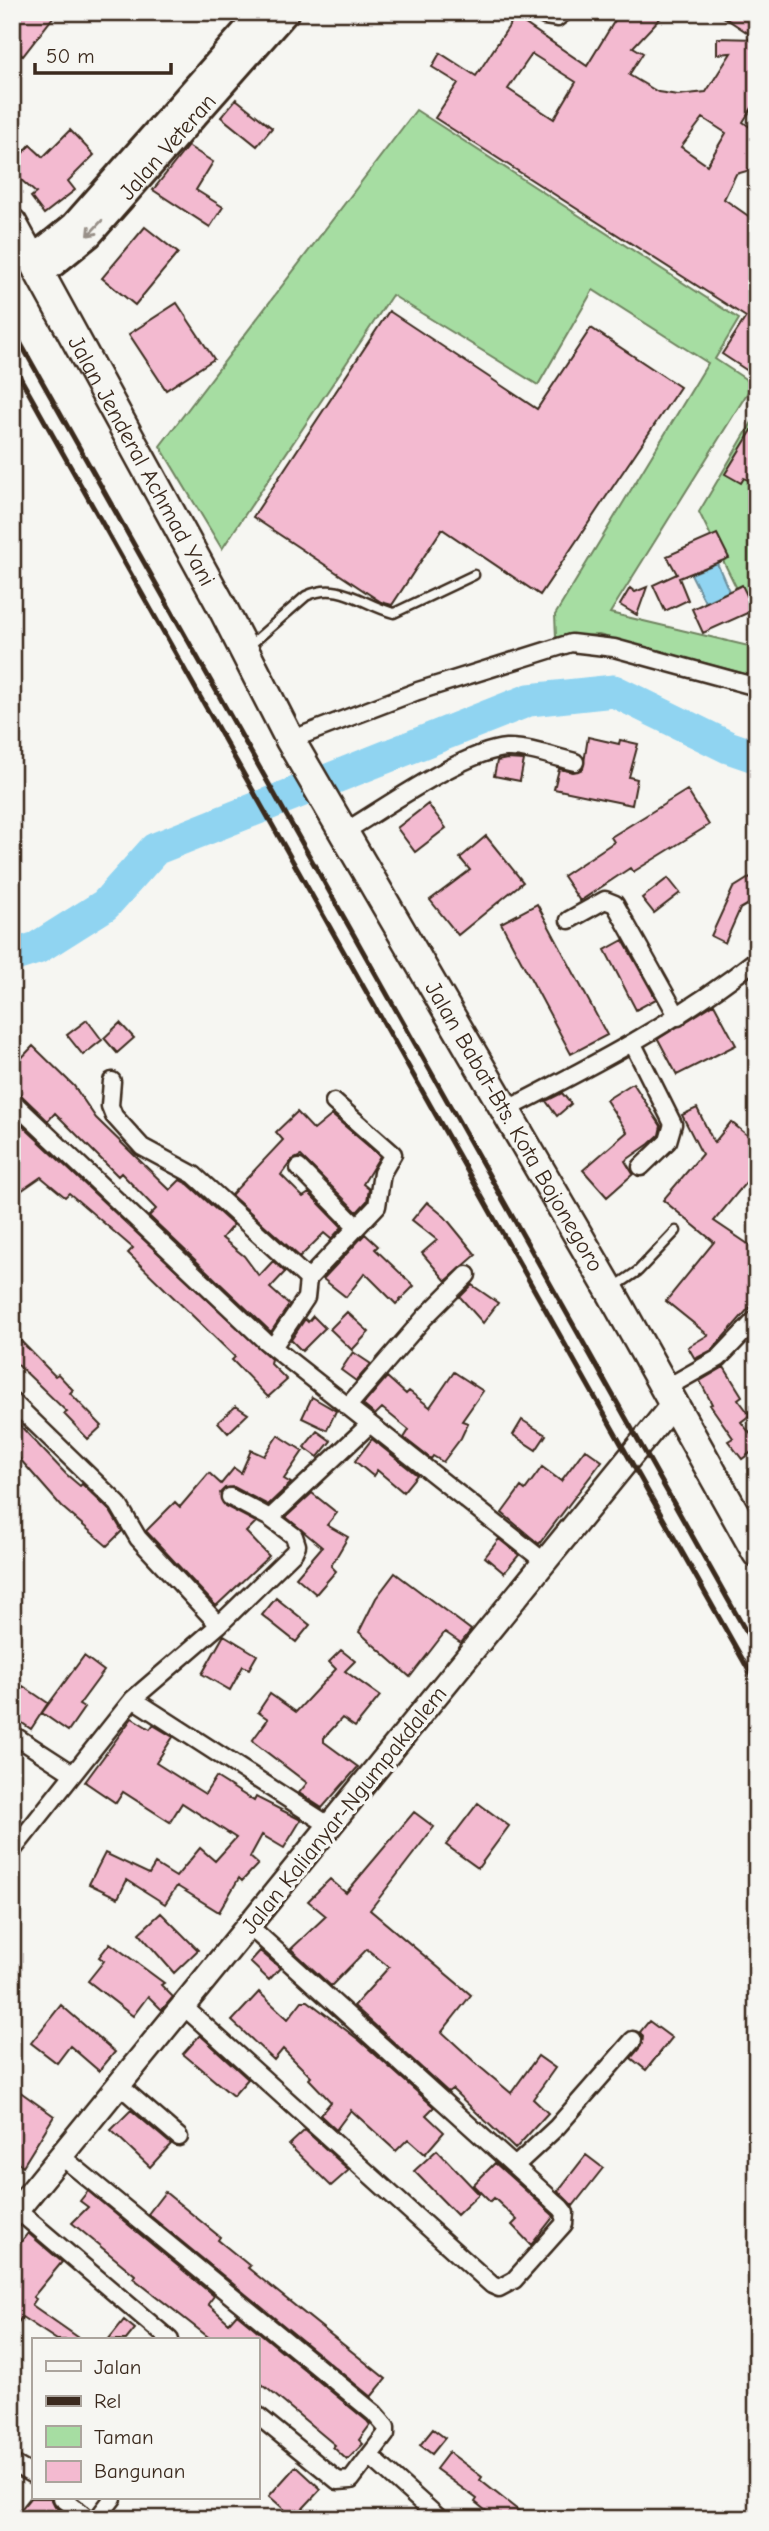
<svg xmlns="http://www.w3.org/2000/svg" width="769" height="2531" viewBox="0 0 769 2531" font-family="'Comic Neue',sans-serif">
<rect width="100%" height="100%" fill="#f6f6f2"/>
<filter id="ink" filterUnits="userSpaceOnUse"><feTurbulence type="fractalNoise" baseFrequency=".0143" numOctaves="2"/><feDisplacementMap in="SourceGraphic" scale="14" xChannelSelector="R" yChannelSelector="G"/><feConvolveMatrix kernelMatrix="1 2 1 2 8 2 1 2 1" color-interpolation-filters="sRGB"/></filter>
<g filter="url(#ink)">
<path fill="#a6dda2" stroke="#708460" stroke-width="2" d="M416,110l323,209 -24,40 38,25 -143,229 147,35v29l-158,-42 -43,2 -1,-22 153,-252 -115,-73 -55,95 -146,-90 -170,254 -62,-103z
M754,419l3,1v187l-14,-6 -44,-89z"/>
<path fill="#90d4f1" stroke="#6e909d" stroke-width="2" d="M717,563l12,28 -24,11 -14,-28z"/>
<g fill="none" stroke-linecap="round" stroke-linejoin="round">
<path stroke="#90d4f1" stroke-width="33" d="M12,956l25,-8 68,-43 50,-56 374,-149 85,-9 114,56 29,10"/>
</g>
<path fill="#f3bad0" stroke="#3b2a1e" stroke-width="2" fill-rule="evenodd" d="M12,12h45l-34,44 -11,-8z
M620,12h46l-33,35 10,6 -14,22 29,17 20,3 28,-3 25,-39 -14,1v-16l40,1 -41,-27h41v88l-14,22 14,10v36l-21,6 -12,25 33,23v155l-35,-23 24,-37 -311,-199 23,-35 -26,-16 8,-14 36,23 39,-59 72,49zM532,54l44,28 -22,37 -46,-30zM703,118l23,15 -19,32 -26,-18z
M236,99l36,29 -15,18 -36,-29z
M70,130l24,25 -26,26 7,9 -31,24 -13,-17 5,-4 -24,-21v-7l18,-20 13,12z
M188,146l25,16 -17,28 27,17 -13,20 -57,-37z
M145,227l33,26 -43,52 -33,-27z
M177,303l37,56 -48,31 -37,-56z
M389,311l148,98 54,-81 89,59 -140,208 -98,-66 -50,76 -11,-3 -128,-85z
M757,422v62l-13,-6 -3,5 -16,-9z
M717,534l12,24 -50,20 9,22 -23,11 -12,-26 24,-11 -10,-18z
M742,585l12,25 -51,23 -11,-24z
M647,587l-10,28 -17,-10 10,-17 5,4z
M588,737l31,7 1,-4 18,4 -9,33 8,2 -5,26 -78,-16 5,-20 14,3 10,-3z
M507,759l17,1 -4,21 -26,-5 3,-15z
M687,790l22,35 -76,47 -3,-4 -50,33 -17,-25 51,-34 -3,-5z
M428,804l18,24 -31,24 -18,-24z
M486,836l37,46 -65,53 -28,-35 40,-30 -10,-12z
M757,873v26l-17,10 -15,34 -14,-7 22,-48z
M668,878l12,15 -26,20 -12,-15z
M537,904l70,131 -36,19 -70,-131z
M623,940l33,59 -20,11 -31,-60z
M714,1004l22,41 -59,30 -19,-36z
M87,1020l15,20 -19,15 -16,-20z
M120,1023l14,15 -17,15 -13,-15z
M33,1046l41,40 22,32 74,72 10,-10 8,4 45,41 -11,13 22,18 15,20 14,-15 12,11 -15,16 19,17 -18,27 -122,-116 7,-7 -35,-36 -3,3 -63,-63 -7,8 -29,-28 -7,-2v-23z
M633,1083l28,43 -2,9 -10,9 -24,17 8,13 -26,23 -24,-27 44,-38 -21,-32z
M562,1093l9,11 -14,12 -11,-15z
M697,1108l17,35 17,-21 26,21v26l-43,52 43,29v49l-45,51 -17,9 -7,-12 20,-12 -42,-34 48,-59 -51,-42 39,-46 -20,-39z
M297,1112l17,18 18,-15 48,41 -17,28 6,5 -2,12 -10,11 -56,-56 -9,4 -11,15 22,22 6,-4 33,34 -11,12 -7,-6 -24,24 -69,-62 52,-55 -7,-8z
M12,1116l259,243 -1,4 17,17 -19,17 -36,-37 3,-3 -107,-104 5,-5 -64,-55 -4,4 -24,-20 -29,20z
M427,1202l18,15 31,38 -30,26 -24,-28 15,-13 -25,-20z
M365,1234l13,12 -3,3 39,37 -18,18 -31,-31 -19,24 -23,-18z
M472,1285l26,18 -15,20 -23,-26z
M347,1312l22,20 -17,18 -22,-21z
M313,1316l12,12 -23,23 -11,-11 14,-21 3,3z
M12,1332l43,44 3,-2 15,16 -3,3 32,33 -14,13 -24,-25 3,-2 -55,-53z
M353,1352l18,12 -15,17 -15,-11z
M724,1367l18,29 -4,3 12,16 -9,7 16,20v6l-15,11 -14,-18 5,-3 -23,-33 2,-1 -12,-23z
M454,1372l29,19 -21,30 6,2 -7,15 -18,24 -10,-6 -2,3 -27,-21 5,-8 -27,-22 -7,7 -12,-10 24,-28 19,17 3,-3 21,16z
M312,1397l24,14 -9,19 -25,-12z
M236,1406l12,8 -20,19 -10,-11z
M12,1417l54,57 14,12 2,-2 28,27 12,20 -15,15 -45,-39 -50,-57z
M522,1420l24,15 -10,15 -23,-15z
M317,1431l14,10 -13,16 -14,-10z
M278,1435l25,16 -19,28 7,4 -23,22 -34,-18 -9,1 -5,5 5,13 31,16 -10,10 23,24 -53,50 -70,-75 29,-29 5,5 29,-34 12,11 13,-16 7,5 10,-23 13,6z
M372,1439l45,36 -14,17 -26,-22 -4,6 -18,-15z
M585,1449l17,12 -63,83 -37,-31 19,-26 4,3 17,-23 19,14z
M312,1493l25,20 -10,12 21,12 -17,29 5,5 -20,23 -20,-17 26,-30 -36,-30z
M499,1539l20,16 -15,18 -19,-16z
M395,1573l76,57 -10,13 -16,-11 -35,45 -51,-45 17,-34z
M276,1598l34,27 -14,17 -34,-27z
M224,1635l33,20 -8,14 -6,-3 -13,24 -28,-16z
M341,1650l14,11 -10,10 35,25 -25,31 -13,-9 -18,20v4l34,25 -36,41 -23,-15 8,-10 -55,-42 16,-22 -10,-7 12,-18 26,18 40,-43 -7,-7z
M84,1656l20,15 -25,34 5,3 -16,23 -26,-18z
M23,1686l25,17 -17,26 -19,-13v-15z
M132,1718l18,11 3,-4 20,12 -17,26 49,31 11,-17 38,24 2,-4 45,23 -17,28 -22,-13 -12,22 8,7 -16,17 -3,-3 -20,34 -42,-26 -12,18 -38,-24 -9,18 -29,-14 16,-31 44,21 6,-10 21,13 24,-29 15,13 21,-23 -54,-35 -12,19 -47,-30 -7,11 -31,-21z
M478,1803l31,23 -31,42 -32,-23z
M414,1812l20,15 -64,83 101,85 -29,37 38,35 31,26 27,-37 17,12 -22,31 15,14 -33,36 -63,-60 -4,3 -94,-86 35,-39 -22,-18 -36,37 -40,-37 35,-33 -18,-15 22,-22 16,14z
M161,1913l37,37 -24,23 -35,-40z
M110,1943l54,40 -3,2 12,12 -11,13 -14,-14 -15,20 -45,-35 16,-20 -5,-4z
M260,1951l20,17 -11,12 -19,-18z
M259,1992l29,27 14,-18h6l51,39 75,67 -8,8 18,17 -19,22 -17,-15 -12,12 -45,-41 -15,20 -16,-15 11,-13 -22,-23 2,-2 -28,-28 -9,11 -42,-39z
M61,2005l54,47 -16,19 -29,-25 -13,17 -26,-20z
M649,2021l23,17 -26,32 -15,-12 10,-12 2,-9 -3,-5z
M200,2035l48,44 -15,17 -50,-42z
M19,2091l35,25 -31,50 -11,-8v-57z
M131,2110l40,34 -21,23 -39,-37z
M305,2130l44,40 -18,16 -42,-41z
M437,2150l42,44 -22,21 -43,-44z
M586,2155l17,13 -30,38 -15,-15z
M495,2163l59,53 -23,29 -19,-20 5,-5 -23,-22 -4,4 -17,-17z
M88,2191l126,105 -6,8 21,19 8,-9 130,107 3,4 -11,15 4,4 -16,16 -14,-13 2,-2 -78,-65v-40h-45l-79,-62 2,-3 -63,-52 16,-16 -8,-6z
M165,2192l55,45 -2,3 32,26 -2,2 138,111 -15,18 -223,-183z
M28,2233l34,29 -29,35 3,2 -4,6 50,35h-25l-35,-23 -10,14v-78z
M124,2320l11,9 -9,11h-18z
M433,2429l12,9 -13,16 -12,-9z
M449,2452l33,25 -2,3 49,39h-33l-21,-17 2,-3 -41,-30z
M296,2466l25,23 -27,29 -25,-22z
M30,2498h21l4,8 17,13h-59z"/>
<g fill="none" stroke-linecap="round" stroke-linejoin="round">
<g stroke="#3b2a1e" stroke-width="13">
<path id="lane" d="M529,12l15,8 14,2 13,-10
M249,646l57,-50c34,-16 56,9 88,17l80,-38
M613,1288l25,-17 38,-40"/>
</g>
<g stroke="#3b2a1e" stroke-width="21">
<path id="street" d="M290,740l128,-49 153,-48 43,5 143,39
M344,832c39,-23 120,-81 162,-84 21,-1 48,9 69,14
M569,920l36,-20 10,4 63,113
M633,1044l40,80 -5,17 -27,26
M112,1081l-2,25 4,10 28,31 52,28 114,104 -2,19 -33,49
M12,1101l253,240 281,222
M506,1110c88,-45 173,-89 251,-151
M299,1168l58,59
M308,1279l69,-73 5,-33 11,-19 -59,-52
M666,1388l53,-30 38,-40
M12,1401l106,103 20,34 81,87
M348,1406l77,-89 42,-42
M230,1497l40,21
M133,1699l197,127
M12,1734l60,39
M12,1851l121,-152 86,-74 75,-73 3,-7 -3,-9 -24,-18 100,-94
M183,2006l309,279 7,3 15,-8 50,-56 1,-11 -4,-5 -312,-282
M120,2086l59,51
M61,2156l313,257 12,14v7l-35,46 -13,1 -81,-66
M515,2166l42,-39 76,-87
M17,2210l153,130
M370,2456l70,63
M12,2463l21,12
M62,2498l27,21
M97,2519l16,-21"/>
</g>
<g stroke="#3b2a1e" stroke-width="28">
<path id="secondary" d="M12,2216l662,-813"/>
</g>
<g stroke="#3b2a1e" stroke-width="30">
<g id="primary">
<path d="M32,259l42,-34 188,-213"/>
<path id="s1" d="M41,274l48,-39 197,-223"/>
</g>
</g>
<g stroke="#3b2a1e" stroke-width="33">
<g id="highway">
<path id="s2" d="M12,223l208,380 70,137 320,550 147,263"/>
</g>
</g>
<use href="#lane" stroke="#f6f6f2" stroke-width="8"/>
<use href="#street" stroke="#f6f6f2" stroke-width="16"/>
<use href="#secondary" stroke="#f6f6f2" stroke-width="23"/>
<use href="#primary" stroke="#f6f6f2" stroke-width="24"/>
<use href="#highway" stroke="#f6f6f2" stroke-width="28"/>
<path stroke="#3b2a1e" stroke-width="5" d="M12,328l745,1323
M12,363l745,1322"/>
</g>
<defs><path id="oneway-shaft" d="M-6 0H5M1.5-3L5.5 0L1.5 3" fill="none" stroke-width="1.6" stroke-linecap="round" stroke-linejoin="round" transform="scale(1.75)"/></defs>
<use stroke="#989088" href="#oneway-shaft" transform="translate(95 228) rotate(133)"/>
</g>
<g text-anchor="middle" dominant-baseline="central" stroke-width="7" stroke-linejoin="round" paint-order="stroke">
<g font-size="23" fill="#3b2a1e" stroke="#f6f6f2">
<text stroke="none"><textPath href="#s1" startOffset="180">Jalan Veteran</textPath></text>
<text stroke="none"><textPath href="#s2" startOffset="271">Jalan Jenderal Achmad Yani</textPath></text>
<text stroke="none"><textPath href="#s2" startOffset="1034">Jalan Babat-Bts. Kota Bojonegoro</textPath></text>
<text transform="translate(344 1810) rotate(-51)">Jalan Kalianyar-Ngumpakdalem</text>
</g>
</g>
<rect width="769" height="2531" fill="none" stroke="#f6f6f2" stroke-width="42"/>
<rect x="21" y="21" width="727" height="2489" fill="none" stroke="#3b2a1e" stroke-width="2.5" filter="url(#ink)"/>
<rect x="32" y="2338" width="228" height="161" fill="#f6f6f2" stroke="#aba49d" stroke-width="2"/>
<rect x="46" y="2361" width="35" height="10" fill="#f6f6f2" stroke="#aba49d" stroke-width="2"/>
<text x="94" y="2374" font-size="21" fill="#3b2a1e">Jalan</text>
<rect x="46" y="2396" width="35" height="10" fill="#3b2a1e" stroke="#aba49d" stroke-width="2"/>
<text x="94" y="2408" font-size="21" fill="#3b2a1e">Rel</text>
<rect x="46" y="2426" width="35" height="21" fill="#a6dda2" stroke="#aba49d" stroke-width="2"/>
<text x="94" y="2444" font-size="21" fill="#3b2a1e">Taman</text>
<rect x="46" y="2461" width="35" height="21" fill="#f3bad0" stroke="#aba49d" stroke-width="2"/>
<text x="94" y="2478" font-size="21" fill="#3b2a1e">Bangunan</text>
<path d="M35 63v10h136v-10" fill="none" stroke="#3b2a1e" stroke-width="3.5"/>
<text x="46" y="63" font-size="21" fill="#3b2a1e" stroke="#f6f6f2" stroke-width="5" paint-order="stroke">50 m</text>
</svg>
